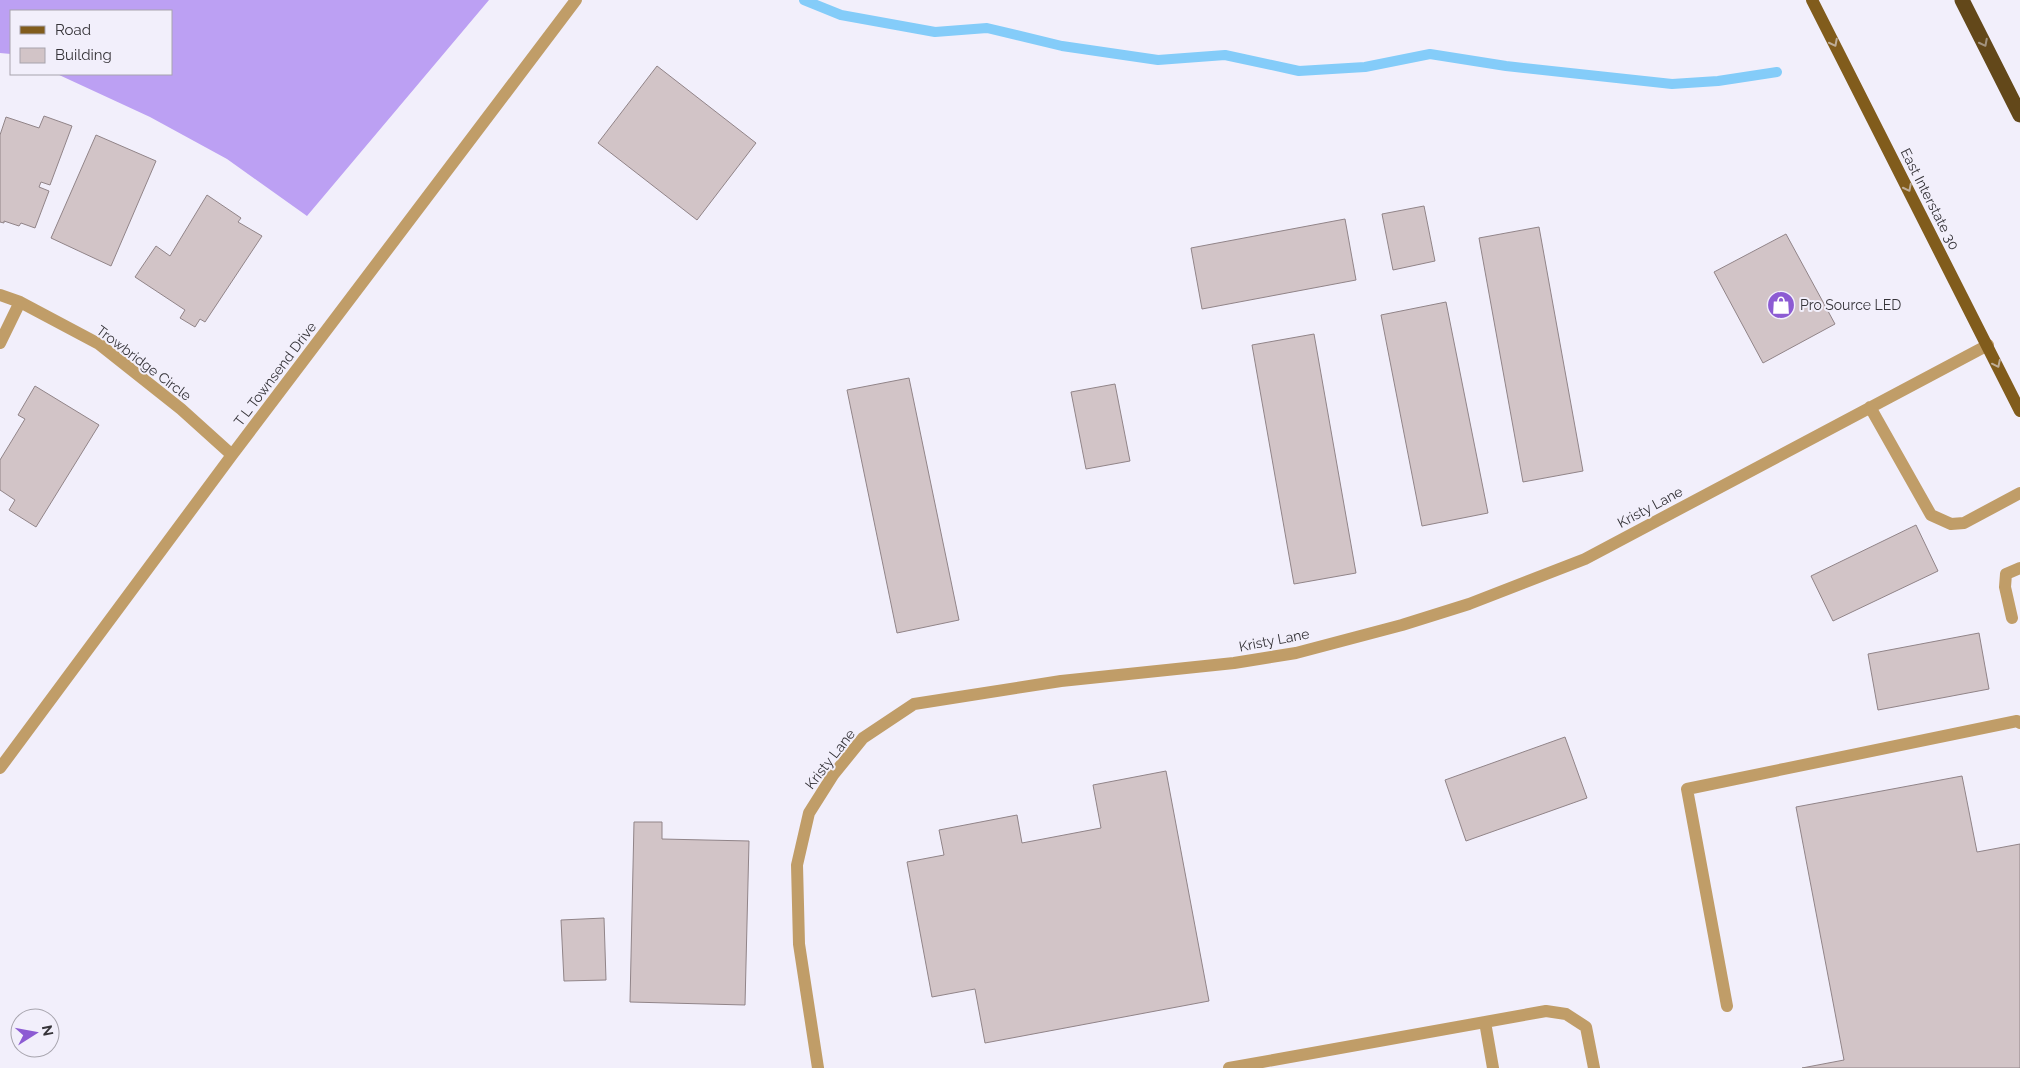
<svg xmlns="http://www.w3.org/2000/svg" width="2020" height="1068" viewBox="0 0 2020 1068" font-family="Raleway,sans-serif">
<rect width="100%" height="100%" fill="#f2effb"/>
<path fill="#bca0f3" d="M0,0h489l-182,216 -80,-57 -77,-42 -93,-43h114v-63h-160v43l-11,-1z"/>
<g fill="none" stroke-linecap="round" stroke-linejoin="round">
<path stroke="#84ccf9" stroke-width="10" d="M804,0l37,15 94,17 52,-4 75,18 96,14 67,-5 74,16 66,-4 65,-13 76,12 166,18 46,-3 59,-9"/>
</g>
<path fill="#d2c4c7" stroke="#918488" d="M657,66l99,77 -59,77 -99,-77z
M44,116l28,10 -22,59 -9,-3 -2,5 10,4 -14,37 -14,-5 -2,3 -15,-5v2l-4,-1v-87l6,-18 33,11z
M96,135l60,26 -45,105 -60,-28z
M207,195l34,23 -3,4 24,14 -57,86 -5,-3 -5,8 -15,-9 5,-8 -50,-33 21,-31 14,10z
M1424,206l11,55 -42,9 -11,-56z
M1345,219l11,61 -154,29 -11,-61z
M1539,227l44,244 -60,11 -44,-244z
M1786,234l49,90 -72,39 -49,-91z
M1446,302l42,211 -66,13 -41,-211z
M1314,334l42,239 -62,11 -42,-239z
M909,378l50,242 -62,13 -50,-243z
M1115,384l15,77 -44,8 -15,-77z
M35,386l64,39 -63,102 -27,-17 6,-10 -15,-10v-30l25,-41 -7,-4z
M1916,525l22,46 -105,50 -22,-45z
M1979,633l10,56 -111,21 -10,-56z
M1565,737l22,61 -121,43 -21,-61z
M1166,771l43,230 -224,42 -10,-54 -43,8 -25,-135 37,-7 -5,-25 78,-15 5,28 79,-15 -8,-43z
M1962,776l15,76 43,-8v224h-218l42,-8 -48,-253z
M634,822h28v17l87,2 -4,164 -115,-3z
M604,918l2,62 -42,1 -3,-61z"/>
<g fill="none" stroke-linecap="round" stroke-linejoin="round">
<path stroke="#c09d68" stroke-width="12" d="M0,295l20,7 79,42 82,65 51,46
M0,343l20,-41
M1870,407l61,108 20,9 13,-1 56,-30
M2012,618l-7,-31 1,-13 14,-6
M0,768l232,-313 344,-455
M1727,1006l-40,-217 330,-68 3,2
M1485,1022l8,46
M818,1068l-19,-124 -2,-79 12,-52 24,-38 30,-37 51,-34 147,-23 173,-18 62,-10 106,-28 67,-21 116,-45 403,-214
M1229,1068l317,-57 20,3 20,13 8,41"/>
<path stroke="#815c1c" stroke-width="12" d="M1812,0l208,411"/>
<path stroke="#63481a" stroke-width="15" d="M1962,0l58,115"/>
</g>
<defs><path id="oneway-chevron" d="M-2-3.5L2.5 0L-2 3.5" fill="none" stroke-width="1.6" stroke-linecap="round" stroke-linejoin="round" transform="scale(1.25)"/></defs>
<g stroke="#bfad97">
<use href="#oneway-chevron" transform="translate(1834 43) rotate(63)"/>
<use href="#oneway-chevron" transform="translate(1908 188) rotate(63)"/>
<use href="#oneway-chevron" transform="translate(1997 364) rotate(64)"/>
</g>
<use stroke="#a3937f" href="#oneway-chevron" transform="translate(1984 43) rotate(63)"/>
<defs>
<g id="shop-disc" transform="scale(1.4375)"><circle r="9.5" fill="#8c5bd3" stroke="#f2effb"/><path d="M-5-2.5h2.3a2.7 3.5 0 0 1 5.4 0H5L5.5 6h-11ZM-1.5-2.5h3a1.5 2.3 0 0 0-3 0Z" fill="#fff"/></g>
</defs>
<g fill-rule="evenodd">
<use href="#shop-disc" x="1781" y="305"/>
</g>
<g text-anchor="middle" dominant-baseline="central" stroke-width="4" stroke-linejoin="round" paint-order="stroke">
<g font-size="14" fill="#363439" stroke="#f2effb">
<text transform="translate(1930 199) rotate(63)">East Interstate 30</text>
<text transform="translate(144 363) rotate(37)">Trowbridge Circle</text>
<text transform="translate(275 374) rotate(-53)">T L Townsend Drive</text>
<text transform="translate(1650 507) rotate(-28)">Kristy Lane</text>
<text transform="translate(1274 640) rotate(-11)">Kristy Lane</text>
<text transform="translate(830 759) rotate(-52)">Kristy Lane</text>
</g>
<g font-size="14" fill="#363439" stroke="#f2effb" text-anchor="start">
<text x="1800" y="305">Pro Source LED</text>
</g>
</g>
<rect x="10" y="10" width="162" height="65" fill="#f2effb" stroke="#a7a4ad"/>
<rect x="20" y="26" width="25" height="8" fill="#815c1c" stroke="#a7a4ad"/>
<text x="55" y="35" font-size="15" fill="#363439">Road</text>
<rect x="20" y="48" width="25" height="15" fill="#d2c4c7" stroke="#a7a4ad"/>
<text x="55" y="60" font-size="15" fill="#363439">Building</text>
<g transform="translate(35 1033) rotate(79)"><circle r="24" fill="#f2effb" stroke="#a7a4ad"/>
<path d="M0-4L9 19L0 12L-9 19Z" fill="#8c5bd3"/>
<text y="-8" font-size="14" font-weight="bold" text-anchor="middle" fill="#363439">N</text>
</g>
</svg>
